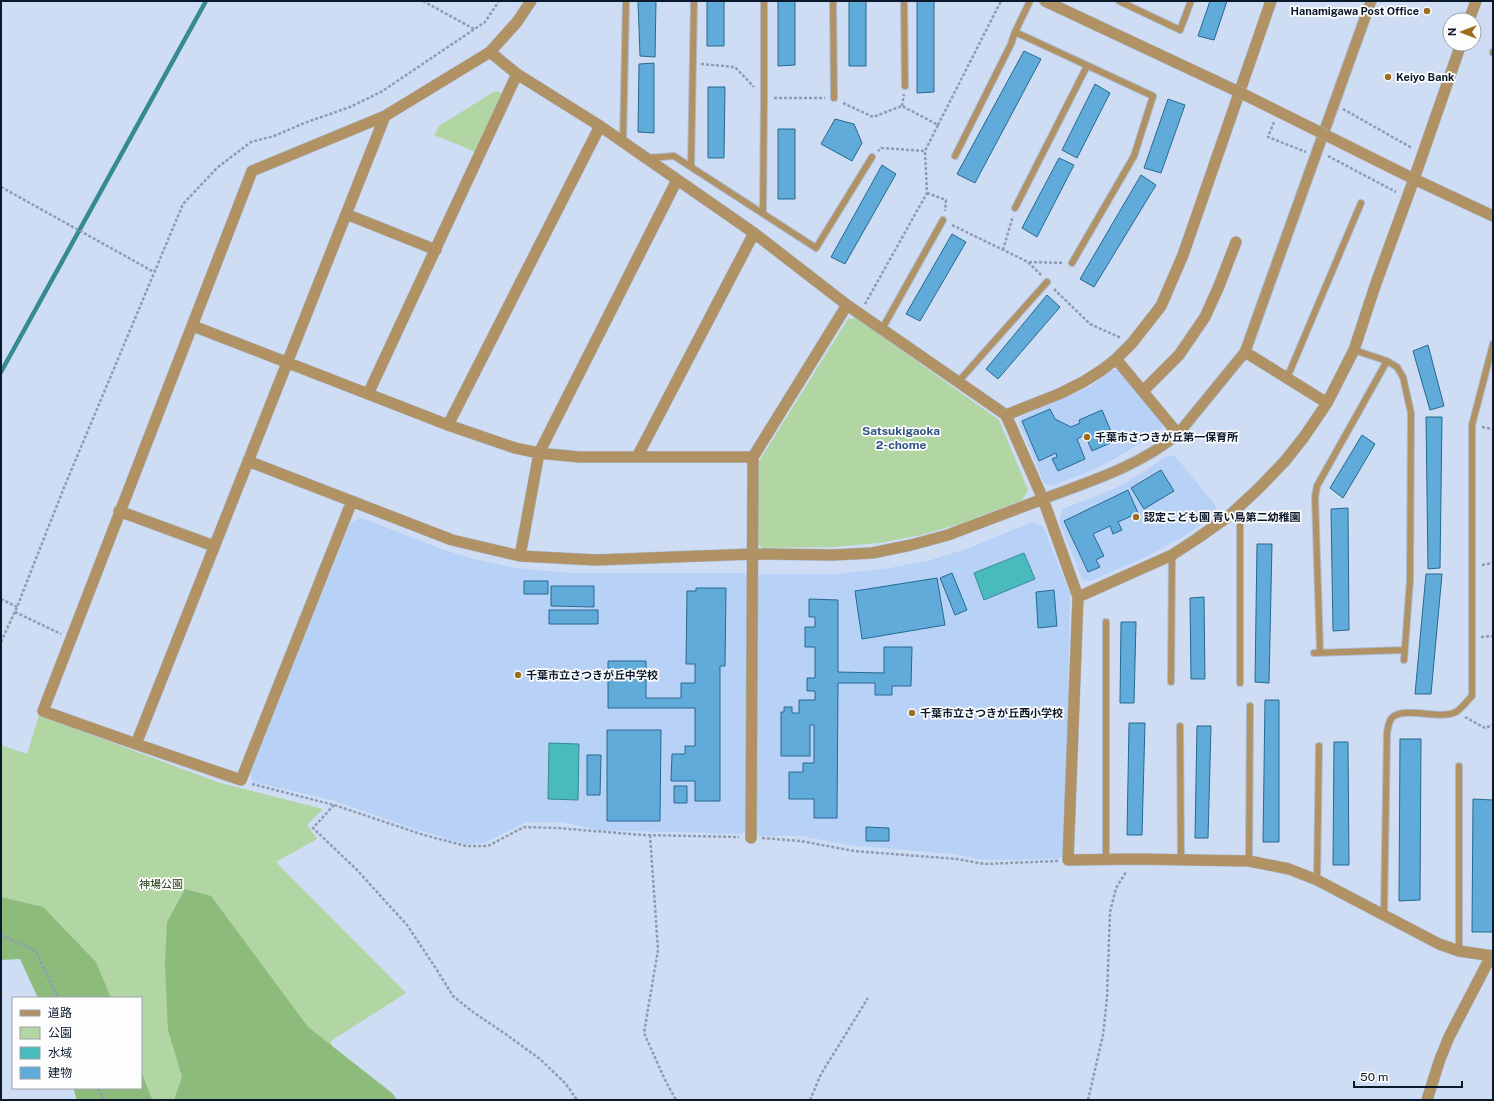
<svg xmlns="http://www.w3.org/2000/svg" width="1494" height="1101" viewBox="0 0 1494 1101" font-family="'Public Sans','Noto Sans JP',sans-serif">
<rect width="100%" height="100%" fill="#ceddf4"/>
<path fill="#b7d1f7" d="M1112,370h9l41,50v8l-26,18 -27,16 -26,12 -32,12 -7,-3 -25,-60 2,-6 70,-31z
M1166,456h9l41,50v8l-32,22 -38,21 -56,24 -8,-2 -23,-59 4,-11 53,-21 29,-17z
M362,518l82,32 30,9 42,9 54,5h173l4,3 -1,254 -4,4 -144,-4 -37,-8h-35l-42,21 -19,1 -56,-17 -77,-27 -79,-18 -3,-8 101,-252z
M1032,522l11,4 27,68 -5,260 -7,5 -75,1 -30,-6 -105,-9 -46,-9h-42l-4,-3v-254l5,-5h75l54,-6 41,-8 41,-13z"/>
<path fill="#b1d6a3" d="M495,91l7,2 -26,59 -42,-17 5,-9z
M856,318l143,102 29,70 -6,10 -62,24 -43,12 -38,7 -43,4 -74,1 -5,-5 2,-82 89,-142z
M39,715l178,67 106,27 -16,16 10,14 -41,23 130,131 -75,48 8,53 16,6h-234l20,-12v-90h-46l-94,-75v-178l26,9z"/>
<path fill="#8dbb7b" d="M185,889l26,7 97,131 84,66 5,7h-223l8,-23 -14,-47 -3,-66 2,-42z
M1,897l42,10 53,55 15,36h-73l-18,-39 -19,1z
M141,1071l10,26 4,3h-78l-4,-12h68z"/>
<path fill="#4abbbd" stroke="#378a92" d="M1024,553l11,26 -51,21 -10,-27z
M549,743l30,1 -1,56 -30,-1z"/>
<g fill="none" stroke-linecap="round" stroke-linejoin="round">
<path stroke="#378a92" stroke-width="4.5" d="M1,372l205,-371"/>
</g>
<path fill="#60abd9" stroke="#27698f" d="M638,1h18l-1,56 -15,-1z
M707,1h17v45h-17z
M778,1h17v64l-17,1z
M849,1h17v65h-17z
M917,1h17v91l-17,1z
M1210,1h17l-13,39 -16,-4z
M1024,51l17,8 -66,124 -18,-9z
M654,63v70l-16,-1 1,-68z
M1095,84l15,9 -33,65 -15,-8z
M708,87h17l-1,71h-16z
M1168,99l17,6 -24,68 -17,-5z
M835,119l19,5 8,19 -10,18 -31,-17z
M778,129h17v70h-17z
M1059,158l15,7 -37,72 -15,-9z
M882,165l14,9 -51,90 -14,-7z
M1141,175l15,10 -62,102 -14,-8z
M952,234l14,8 -46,79 -14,-7z
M1047,295l13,12 -62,72 -12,-10z
M1428,345l16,61 -14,4 -17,-59z
M1050,409l5,10 16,8 9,-4 -1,-3 23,-10 13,31 -23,10 -7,-16 -8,4 8,20 -27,12 -6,-12 5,-2 -1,-4 -17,8 -17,-40z
M1426,417h16l-2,151 -12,1z
M1362,435l13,9 -32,54 -13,-10z
M1161,470l13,21 -30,18 -13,-21z
M1128,490l10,23 -20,9 4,8 -9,4 -3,-8 -17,8 11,22 -8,4 4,7 -12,5 -24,-51z
M1348,508l1,122 -16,1 -2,-122z
M1257,544h15l-3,139 -14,-1z
M952,573l15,37 -12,5 -15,-37z
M1426,574h16l-11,120h-16z
M937,578l8,47 -83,14 -7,-48z
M524,581h24v13h-24z
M551,586h43v21l-43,-1z
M696,588h30l-1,78h-5v135h-25v-20h-24l1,-27h13v-8h10v-38h-87v-47h38v37h35v-15h14v-19h-9l1,-73h9z
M1054,590l3,36 -19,2 -2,-36z
M1204,597l1,82h-14l-1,-81z
M809,599l29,1v72l46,1v-26h28l-1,39h-19v9h-17v-12h-37l-1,135h-23v-19h-25v-27h14v-9h11v-38h-4v31h-29v-44h3v-5h8v6h7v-13h16v-9h-8v-13h8v-31h-10v-20h10v-10h-6z
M549,610h49v14h-49z
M1121,622h15l-2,81h-14z
M1265,700h14v142h-16z
M1129,723h16l-3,112h-15z
M1197,726h14l-3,112h-13z
M607,730h54l-1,91h-53z
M1400,739h21l-1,161 -21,1z
M1334,742h14l1,123h-16z
M587,755h14l-1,40h-13z
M674,786h13v17h-13z
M1473,799l20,1v132h-21z
M866,827l23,1v13h-23z"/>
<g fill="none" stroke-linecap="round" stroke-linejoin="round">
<g stroke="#abbad0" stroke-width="8">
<path id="service" d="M833,1l1,97
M904,1l1,85
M1119,1l61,29 11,-29
M1015,32l138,64 -19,60 -62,107
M1493,52v1
M623,142l3,-141
M955,156l56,-112 4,-12 15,-31
M647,158l27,-2 142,92 56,-91
M691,167l3,-166
M1015,208l72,-142
M763,213l1,-115v-97
M882,329l61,-109
M1354,350l33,11 10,6 6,10 8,36 -1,167 -6,80
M1287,378l74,-175
M958,382l89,-100
M1240,507v176
M1106,622v237
M1320,652l-5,-155 2,-11 70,-125
M1314,653l90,-3
M1171,682l1,-127
M1180,726l1,133
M1459,766v185
M1249,861l1,-155
M1317,880l2,-134
M1384,914l3,-181c1,-6 2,-14 7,-17 15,-9 46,4 62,-4 6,-4 11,-11 16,-16v-271l21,-81"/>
</g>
<g stroke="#abbad0" stroke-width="12">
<path id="pedestrian" d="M1043,499c45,-17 97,-33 135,-65l67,-82 126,-351"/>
</g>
<g stroke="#abbad0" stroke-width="12">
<path id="minor" d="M1469,20l7,-19
M346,214l90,36
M193,326l255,99 67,23 24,5 40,4h174
M1245,352l82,51
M1116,359l62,75
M1143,391l36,-36 26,-38 14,-31 17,-44
M368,394l149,-320
M1006,415l53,-21 24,-12 19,-12 14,-11 16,-16 29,-37 22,-51 88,-254
M448,425l152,-299
M637,457l117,-224
M248,461l204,79 68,16 76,4 157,-6 80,1 39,-2 39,-8 37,-10 95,-36
M352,501l-111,279 -105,-36 -93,-33 209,-540 133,-55 105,-64 27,22 83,52 154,107 93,72 159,110 37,84 35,98 -10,263 68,-1 113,2 40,8 28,11 122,64 20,7 34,5
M119,511l95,35
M520,556l19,-103 138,-273
M1078,597l94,-42 26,-17 31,-22 29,-27 27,-28 19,-24 23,-34 27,-53 21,-64 39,-107 47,-135
M136,744l249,-628
M751,838l2,-381 94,-152
M1427,1100l13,-41 9,-22 42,-81"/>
</g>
<g stroke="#abbad0" stroke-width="12">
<path id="tertiary" d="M1045,1l194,91
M490,52l27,-30 14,-21
M1414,179l79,37"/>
</g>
<path stroke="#8d9cb2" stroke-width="2.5" stroke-dasharray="3 2" stroke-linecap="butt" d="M423,1l51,28
M701,64l34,3 19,20
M774,98h51
M843,103l30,14 29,-11 36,19 -13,26 -44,-3 -3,3
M902,106l2,-12
M1343,109l69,39
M1274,122l-6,15 38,15
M938,125l63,-124
M1328,156l68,36
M1,187l153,85
M927,193l19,7 -1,11
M952,225l76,37 13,13
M1003,250l10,-34
M1029,262l35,1
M1054,289l36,35 31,14
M865,304l62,-111 -2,-42
M1482,427l11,2
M1482,565l11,-2
M1,599l16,8
M15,612l46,22
M1481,637l12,-1
M1,642l16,-35 46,-117 120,-286 35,-37 33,-25 23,-6 33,-14 43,-15 31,-15 104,-70 14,-21
M1465,717l20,11 8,-3
M252,784l82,21 90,30 42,11h22l36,-19 33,1 86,7 96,2
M334,805l-21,23 44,42 50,55 28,42 18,29 20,16 34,23 33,24 26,25 11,16
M650,835l8,115 -14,83 22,49 10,18
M762,838l39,3 53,10 103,8 27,5 74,-3
M1,935l35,16 22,47
M98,1088l6,12
M810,1100l11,-26 47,-76
M1088,1100l15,-65 4,-37 3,-86 6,-24 10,-16"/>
<use href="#service" stroke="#b09264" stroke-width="6"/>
<use href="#pedestrian" stroke="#b09264" stroke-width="10"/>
<use href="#minor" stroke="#b09264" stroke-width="11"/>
<use href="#tertiary" stroke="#b09264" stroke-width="11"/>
<g stroke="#abbad0" stroke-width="12" stroke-linecap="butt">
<path id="tertiary-bridge" d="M1239,92l175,87"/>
</g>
<use href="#tertiary-bridge" stroke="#b09264" stroke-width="11"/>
</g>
<g fill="#9c6f1f" stroke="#fdfdfd" stroke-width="1.5">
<circle cx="1427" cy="11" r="4"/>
<circle cx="1388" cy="77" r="4"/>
<circle cx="1087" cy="437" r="4"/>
<circle cx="1136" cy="517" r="4"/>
<circle cx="518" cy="675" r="4"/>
<circle cx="912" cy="713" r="4"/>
</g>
<g text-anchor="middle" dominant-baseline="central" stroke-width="3.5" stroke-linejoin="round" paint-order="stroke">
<g font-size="11" font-weight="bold" fill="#0a182c" stroke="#fdfdfd" text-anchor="start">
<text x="1419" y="11" text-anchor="end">Hanamigawa Post Office</text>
<text x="1396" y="77">Keiyo Bank</text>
<text x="1095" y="437">千葉市さつきが丘第一保育所</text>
<text x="1144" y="517">認定こども園 青い鳥第二幼稚園</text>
<text x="526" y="675">千葉市立さつきが丘中学校</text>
<text x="920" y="713">千葉市立さつきが丘西小学校</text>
</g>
<g font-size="11" fill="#1b390d" stroke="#fdfdfd">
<text x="161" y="884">神場公園</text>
</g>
<g font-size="12" font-weight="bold" fill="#325484" stroke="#fdfdfd">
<text x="901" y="431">Satsukigaoka<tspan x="901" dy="14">2-chome</tspan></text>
</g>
</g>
<rect width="1494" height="1101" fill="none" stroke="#0a182c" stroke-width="4"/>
<rect x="12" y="997" width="130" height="92" fill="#fdfdfd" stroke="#9ca1a9"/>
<rect x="20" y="1010" width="20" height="6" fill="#b09264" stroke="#9ca1a9"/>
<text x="48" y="1017" font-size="12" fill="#0a182c">道路</text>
<rect x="20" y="1027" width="20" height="12" fill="#b1d6a3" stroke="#9ca1a9"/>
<text x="48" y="1037" font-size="12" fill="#0a182c">公園</text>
<rect x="20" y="1047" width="20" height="12" fill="#4abbbd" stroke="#9ca1a9"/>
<text x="48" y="1057" font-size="12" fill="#0a182c">水域</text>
<rect x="20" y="1067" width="20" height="12" fill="#60abd9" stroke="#9ca1a9"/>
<text x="48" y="1077" font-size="12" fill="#0a182c">建物</text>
<g transform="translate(1462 32) rotate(270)"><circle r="19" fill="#fdfdfd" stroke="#9ca1a9"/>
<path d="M0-3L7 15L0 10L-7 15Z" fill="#9c6f1f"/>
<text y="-6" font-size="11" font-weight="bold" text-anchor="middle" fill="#0a182c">N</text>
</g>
<path d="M1354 1081v6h108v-6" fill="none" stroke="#0a182c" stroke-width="2"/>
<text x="1360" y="1081" font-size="12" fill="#0a182c" stroke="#fdfdfd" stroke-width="3" paint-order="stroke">50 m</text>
</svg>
